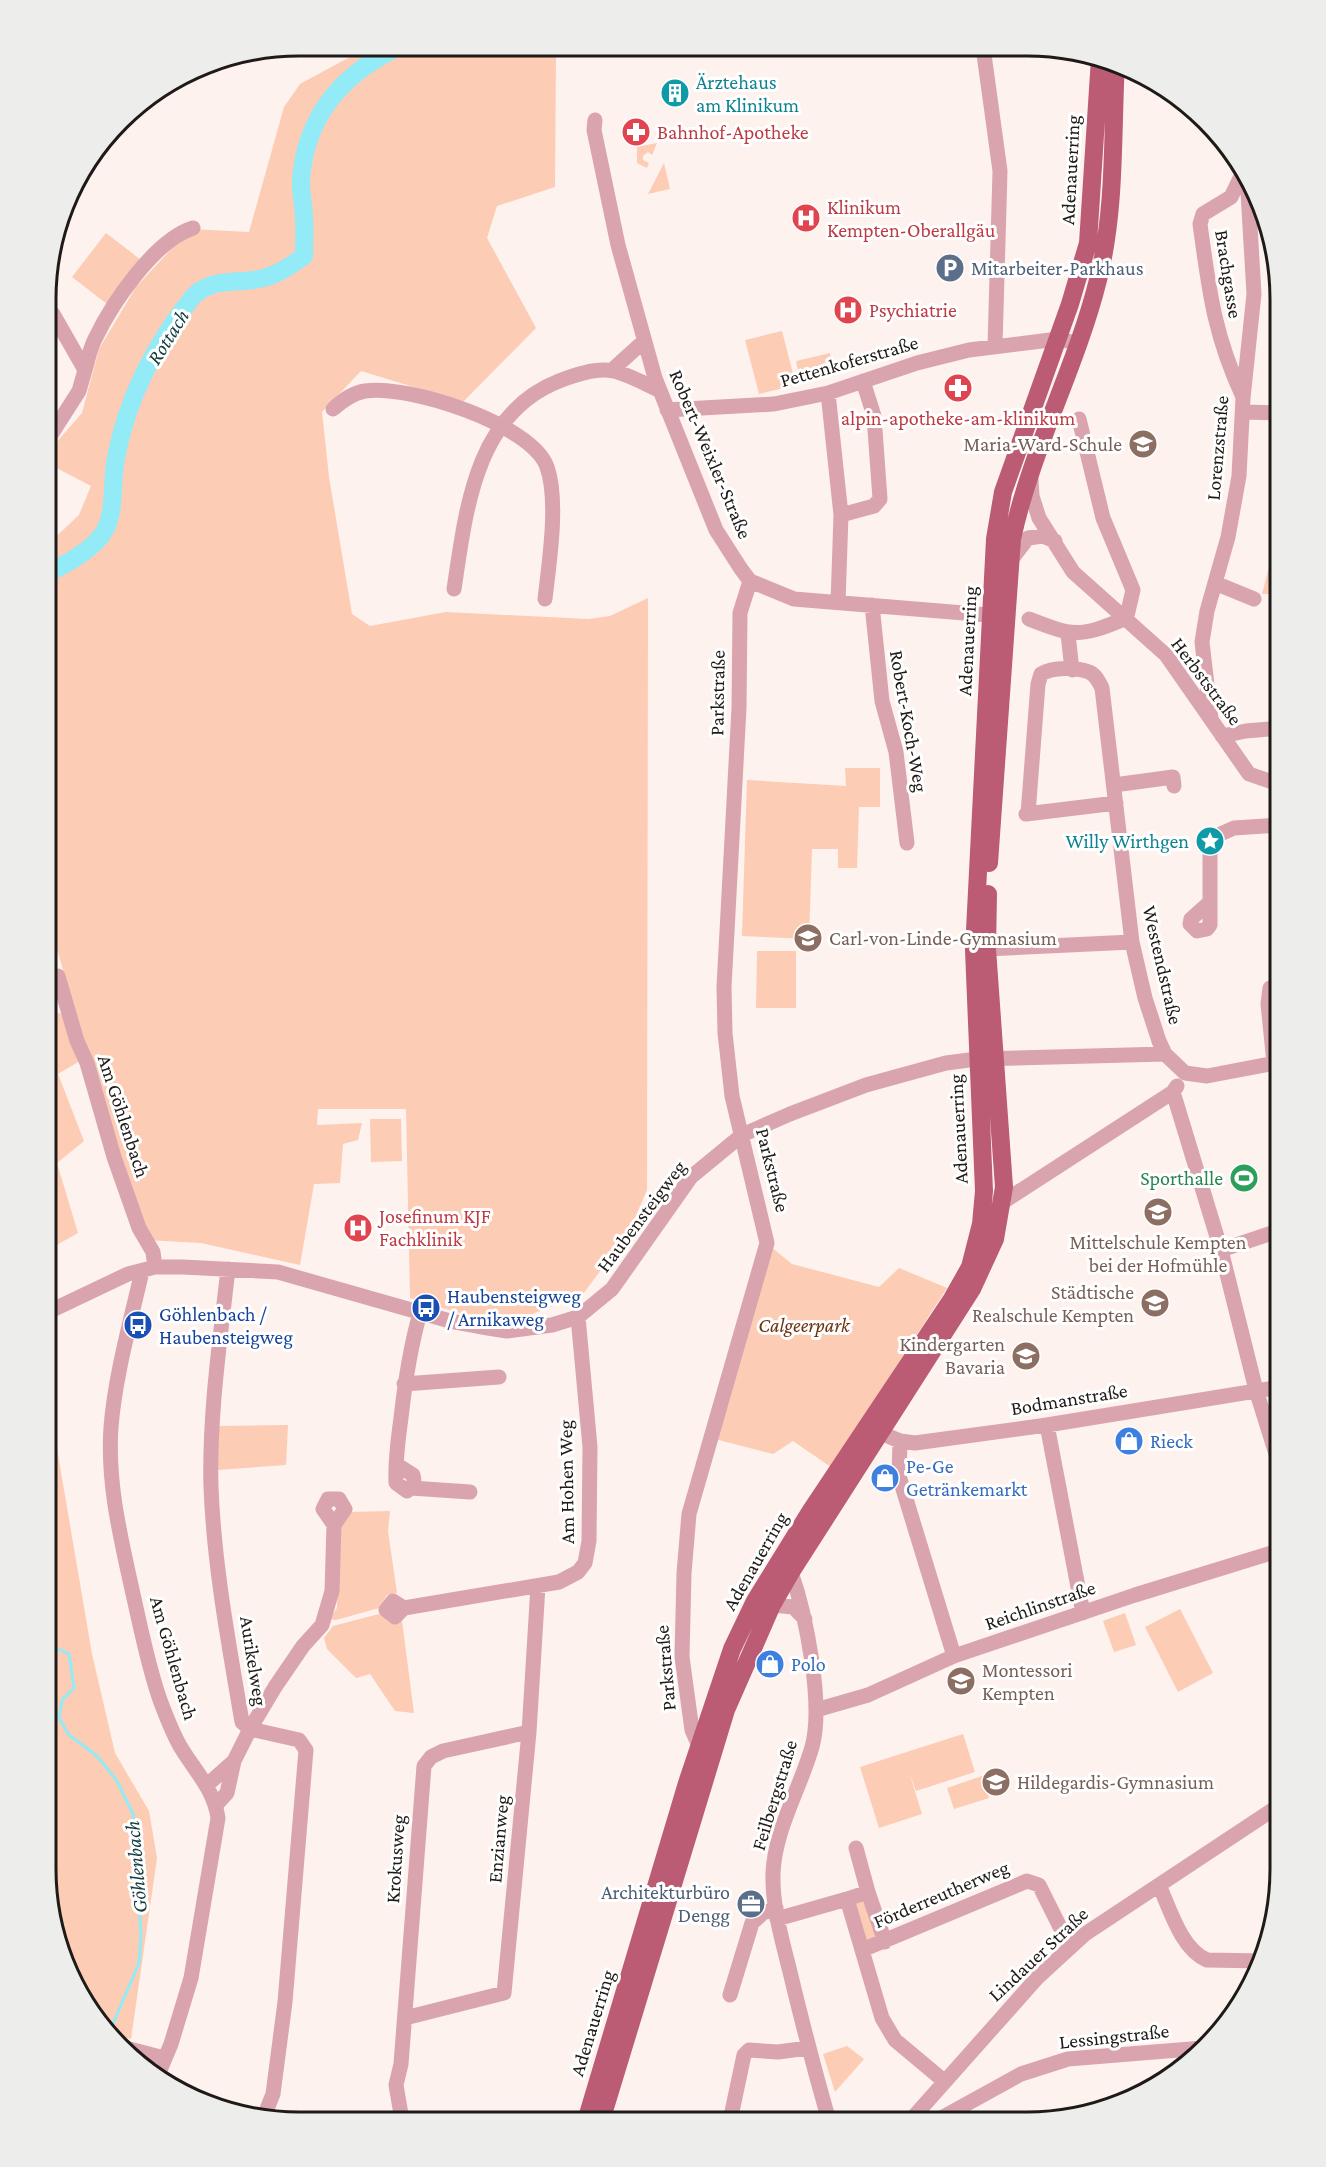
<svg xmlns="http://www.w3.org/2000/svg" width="1326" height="2167" viewBox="0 0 1326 2167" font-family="'Crimson Pro',serif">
<rect width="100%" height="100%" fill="#fdf2ed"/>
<path fill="#fcccb4" d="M372,45l192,1 -8,3 -1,138 -58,19 -10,32 49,90 -73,74 -102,-31 -39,41 7,65 23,137 18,12 76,-14 142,7 22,-3 38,-18 -1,592 -19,44 -45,60 -66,26 -58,-7 -49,-15 -4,-189h-88l-1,16 45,-2 -4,17 -15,4 -3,39 -26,1 -14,81 -99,-22 -55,-3 -34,-104 -66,-224 1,-367 32,-30 12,-29 -44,-23v-10l35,-40 17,-64 37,-62 54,-58 59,3 35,-125 16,-23z
M657,143l-5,12 -4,-3 -5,4v4l6,3 -2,5 -10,-5v-16z
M664,163l6,26 -22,5z
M106,233l35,27 -34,44 -35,-27z
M782,331l14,54 -37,9 -14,-54z
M830,353l5,20 -35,8 -4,-20z
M1273,552l8,1v41h-19z
M845,768h35v39h-21l-2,61h-19v-19h-26l-3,90 -67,-3 5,-156 99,6z
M757,951h39v57h-40z
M46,1010l17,4 17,47 -22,13 26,67 -27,22 21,70 -32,18z
M370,1119h31l1,42 -31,1z
M771,1247l21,17 87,23 20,-19 48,20 -116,179 -38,-26 -20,13 -58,-15z
M46,1405l9,32 37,217 23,99 34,58 8,47 -26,181 -23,-6 -11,-10 -33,-58 -16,-83 1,-34 -4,-1z
M288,1425l-2,40 -69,5v-44z
M390,1511l-2,20 9,62 -10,2 -8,13 -43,12 -7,-1 8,-11 3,-83 10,-13z
M1180,1609l33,64 -35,19 -33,-65z
M1125,1613l11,32 -22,7 -11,-31z
M379,1614l11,9 12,-2 12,92 -19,-2 -25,-37 -14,4 -29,-29 -3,-11 9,-12z
M963,1734l12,38 -59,19 -7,-19 13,42 -43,14 -19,-61z
M982,1776l7,22 -35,11 -7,-21z
M867,1900l11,37 -14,4 -11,-38z
M847,2046l17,13 -29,33 -12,-38z"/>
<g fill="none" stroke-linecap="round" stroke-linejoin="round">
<path stroke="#92ebf7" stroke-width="3" d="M46,1105c8,-14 4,-41 3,-57l-3,-2
M45,1510l7,-11 -6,-23
M45,1613l10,-19 -3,-47 -7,-10
M45,1643l24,11 5,34 -12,12 -3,18 10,17 28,21 20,25 16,33 8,121 -2,28 -27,63"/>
<path stroke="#92ebf7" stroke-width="18" d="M47,573c18,-8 49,-25 58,-43 11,-21 6,-50 11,-72 10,-57 39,-114 75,-159 18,-22 45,-15 68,-20 17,-3 31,-13 45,-23 0,-12 1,-24 0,-37 0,-13 -4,-28 -3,-41 6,-66 44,-106 101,-133"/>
<path stroke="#daa4ae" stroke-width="15" d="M983,47l17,124 -5,175
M595,120l-1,10 24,115 37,133 61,152 25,39 9,12 44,18 206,17
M85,370c3,-10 5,-22 10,-31 17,-36 60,-99 98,-111
M612,370l31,-28
M828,393l13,122 -3,88
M1243,397c-29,-62 -34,-107 -43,-173l3,-10 28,-17 13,-27
M333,409c9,-8 19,-16 32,-18 42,-7 167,33 182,76 12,34 2,96 -2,132
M667,410l107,-6 54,-11 89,-30 52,-13 89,-11 19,4
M1243,412l38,1
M1079,419l24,99 30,72 -7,30
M47,441l32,-50 6,-21 -32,-56
M1031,479l1,17 7,22 34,54 93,83 83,119 32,11
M841,515l33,-9 6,-7 -6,-83 -11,-35
M1011,560l17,-22 15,-2 12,5
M1215,583l39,16
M454,589c12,-79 21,-175 105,-208 15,-6 38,-14 54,-10 15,3 32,13 46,19
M872,605l10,96 14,51 11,91
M1029,619c44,17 50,19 95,0
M1068,634l4,36
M1211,719l-9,-77 5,-31 21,-74 11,-61 4,-78 11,-104 -7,-118
M1222,736l24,-5 35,-3
M1114,785l59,-8 1,9
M1026,814l90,-11
M1028,814l10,-130 3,-10c12,-7 35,-7 48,-2 7,3 10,10 13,16l30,254 13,56 14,43 6,13 20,19
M1210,902l-19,17 -1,5 7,7 10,-2 3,-4v-71l6,-18 18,-8 47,-3
M1278,930l3,-15
M987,949l145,-7
M58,976l19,65 10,22 27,94 25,71 14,24 2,15
M1270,988l-2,16 6,59
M1185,1073l22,3 74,-14
M1173,1092l48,158 35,140 25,80
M1003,1202l170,-110 4,-6
M1221,1250l60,-20
M228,1269c-8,72 -19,146 -17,218 3,79 18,158 31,235l8,7 49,11 7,10 -21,252 -12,92 -10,25
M142,1271c-11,49 -27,105 -31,156 -4,57 10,112 22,167 8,35 15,72 27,106 6,16 12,32 20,46 14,24 34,43 38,72l-27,160 -20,66 -14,33
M46,1313l82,-39 27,-7h28l95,5 172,49 38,7 19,3 45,-6 26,-8 34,-28 79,-112 51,-42 48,-21 76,-29 80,-22 31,-4 188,-5
M404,1384l95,-7
M1047,1425l36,188
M871,1429l29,12 15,2 132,-18 234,-38
M900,1441l-1,35 55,180
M396,1464l17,11c2,7 1,12 -6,16l-11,-8c-1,-22 2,-43 5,-65 4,-36 9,-70 19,-105
M411,1488l59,4
M785,1567l6,5c15,43 33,132 21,175 -12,42 -37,82 -39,126 -1,34 9,66 17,99 12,50 25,100 39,149
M772,1605l21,2 12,12
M404,1608l-11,-7 -7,9 9,7 9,-9 155,-26 19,-10 7,-9 4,-22 1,-94 -12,-130
M816,1710l52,-15 86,-39 181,-61 146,-45
M706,1749l-7,-3 -7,-16 -10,-73 2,-84 5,-59 78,-271 -35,-147 -7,-63 -1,-46 15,-279 1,-95 10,-32
M207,1785l27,-24
M216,1805l11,-12 7,-32 16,-32 25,-42 28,-41 19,-21 10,-34 2,-66 11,-16 -6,-10h-11l-5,10 11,16
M856,1848l12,44
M1159,1885c11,24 22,64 48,75l56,1
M777,1919l70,-20
M885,1942l-17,-50 -21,7 35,119 13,22 49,41
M862,1950l165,-69 12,4 31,62
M730,1995l22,-72 11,-10 13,-5
M405,2018l99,-25 25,-261 9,-146
M122,2047l42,11
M402,2120l-6,-35 5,-21 23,-298 7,-9 12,-6 86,-19
M730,2121l14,-66 5,-5 29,2 30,-4
M909,2122l128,-144 48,-44 195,-129
M934,2122l87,-48 47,-15 135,-11"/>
<path stroke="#bb5c74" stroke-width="18" d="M989,863l23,-324c19,-89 64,-171 86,-259 18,-71 14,-145 18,-218
M586,2121l101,-338 45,-134 23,-48 55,-89 142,-213 18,-32 11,-43 3,-33 -10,-241 21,-411 8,-47 67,-188 18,-61 12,-185
M601,2121l125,-411 46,-105 19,-33 181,-283 23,-50 9,-52 -17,-238 1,-55"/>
</g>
<defs>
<g id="building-disc" transform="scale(1.5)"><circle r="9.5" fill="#0f9aa8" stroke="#fff"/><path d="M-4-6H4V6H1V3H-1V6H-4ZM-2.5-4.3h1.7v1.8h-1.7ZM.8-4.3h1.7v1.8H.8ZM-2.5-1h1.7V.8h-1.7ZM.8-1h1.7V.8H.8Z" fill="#fff"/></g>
<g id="pharmacy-disc" transform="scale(1.5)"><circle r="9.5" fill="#e0444e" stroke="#fff"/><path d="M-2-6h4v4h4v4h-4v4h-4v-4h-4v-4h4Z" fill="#fff"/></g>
<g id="hospital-disc" transform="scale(1.5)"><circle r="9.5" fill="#e0444e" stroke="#fff"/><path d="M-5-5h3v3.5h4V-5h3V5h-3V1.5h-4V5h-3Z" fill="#fff"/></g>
<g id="parking-disc" transform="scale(1.5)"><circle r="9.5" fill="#5c6f8a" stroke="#fff"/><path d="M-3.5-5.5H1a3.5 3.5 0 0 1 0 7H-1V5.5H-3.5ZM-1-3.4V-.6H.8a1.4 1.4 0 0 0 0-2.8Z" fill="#fff"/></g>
<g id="school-disc" transform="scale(1.5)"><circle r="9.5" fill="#8d6e63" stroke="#fff"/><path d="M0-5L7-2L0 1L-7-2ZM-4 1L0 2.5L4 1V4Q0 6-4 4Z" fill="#fff"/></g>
<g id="sight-disc" transform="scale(1.5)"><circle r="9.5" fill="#0f9aa8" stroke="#fff"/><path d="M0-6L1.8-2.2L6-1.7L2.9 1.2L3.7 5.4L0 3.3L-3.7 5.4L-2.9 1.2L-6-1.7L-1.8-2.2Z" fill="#fff"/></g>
<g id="stadium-disc" transform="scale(1.5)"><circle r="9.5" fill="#2e9e5b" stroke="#fff"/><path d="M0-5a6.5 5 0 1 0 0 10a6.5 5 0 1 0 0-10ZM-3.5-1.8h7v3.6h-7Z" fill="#fff"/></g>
<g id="bus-disc" transform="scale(1.5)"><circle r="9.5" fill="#1a4fb4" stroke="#fff"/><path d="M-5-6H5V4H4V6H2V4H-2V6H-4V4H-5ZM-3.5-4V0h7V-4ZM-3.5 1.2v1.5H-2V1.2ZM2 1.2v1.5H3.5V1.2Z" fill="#fff"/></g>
<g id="shop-disc" transform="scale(1.5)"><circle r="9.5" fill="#3f7fe0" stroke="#fff"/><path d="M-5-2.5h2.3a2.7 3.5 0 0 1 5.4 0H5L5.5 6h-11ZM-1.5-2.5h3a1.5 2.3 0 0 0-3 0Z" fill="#fff"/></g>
<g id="office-disc" transform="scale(1.5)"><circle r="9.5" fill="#5c6f8a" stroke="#fff"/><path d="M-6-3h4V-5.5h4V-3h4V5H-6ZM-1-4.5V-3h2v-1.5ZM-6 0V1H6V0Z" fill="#fff"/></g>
</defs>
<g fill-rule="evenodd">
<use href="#building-disc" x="675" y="93"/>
<use href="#pharmacy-disc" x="636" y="132"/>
<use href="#hospital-disc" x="806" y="218"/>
<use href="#parking-disc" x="950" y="268"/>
<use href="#hospital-disc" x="848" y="310"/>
<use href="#pharmacy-disc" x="958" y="388"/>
<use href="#school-disc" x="1143" y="444"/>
<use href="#sight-disc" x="1210" y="841"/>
<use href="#school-disc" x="808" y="938"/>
<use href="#stadium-disc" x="1244" y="1178"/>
<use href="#school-disc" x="1158" y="1212"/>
<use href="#hospital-disc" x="358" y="1228"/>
<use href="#school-disc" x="1155" y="1303"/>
<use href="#bus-disc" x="426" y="1308"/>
<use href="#bus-disc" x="138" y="1325"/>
<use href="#school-disc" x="1026" y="1356"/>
<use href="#shop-disc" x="1129" y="1441"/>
<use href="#shop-disc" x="885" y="1478"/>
<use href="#shop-disc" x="770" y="1664"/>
<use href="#school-disc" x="961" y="1681"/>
<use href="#school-disc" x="996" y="1782"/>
<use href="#office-disc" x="751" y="1904"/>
</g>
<g text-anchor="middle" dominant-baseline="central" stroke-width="6" stroke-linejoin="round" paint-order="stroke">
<g font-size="20" fill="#0d838f" stroke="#fff" text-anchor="start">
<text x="696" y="82">Ärztehaus<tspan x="696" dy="23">am Klinikum</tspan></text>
<text x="1189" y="841" text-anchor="end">Willy Wirthgen</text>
</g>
<g font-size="20" fill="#be3a42" stroke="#fff" text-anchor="start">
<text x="657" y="132">Bahnhof-Apotheke</text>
<text x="827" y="207">Klinikum<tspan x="827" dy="23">Kempten-Oberallgäu</tspan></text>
<text x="869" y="310">Psychiatrie</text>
<text x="958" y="418" text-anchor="middle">alpin-apotheke-am-klinikum</text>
<text x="379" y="1216">Josefinum KJF<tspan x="379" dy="23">Fachklinik</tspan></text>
</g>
<g font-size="20" fill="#1e1a17" stroke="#fff">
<text transform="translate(1070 170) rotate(-87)">Adenauerring</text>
<text transform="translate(1229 274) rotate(81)">Brachgasse</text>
<text transform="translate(849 361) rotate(-16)">Pettenkoferstraße</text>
<text transform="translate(1217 448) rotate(-85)">Lorenzstraße</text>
<text transform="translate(711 454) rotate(67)">Robert-Weixler-Straße</text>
<text transform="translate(967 641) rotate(-87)">Adenauerring</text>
<text transform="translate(1207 681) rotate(53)">Herbststraße</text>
<text transform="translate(717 693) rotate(-89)">Parkstraße</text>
<text transform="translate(909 721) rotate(80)">Robert-Koch-Weg</text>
<text transform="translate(1163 965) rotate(77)">Westendstraße</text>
<text transform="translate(124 1116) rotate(72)">Am Göhlenbach</text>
<text transform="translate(958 1129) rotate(-93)">Adenauerring</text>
<text transform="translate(773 1170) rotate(76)">Parkstraße</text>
<text transform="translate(641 1216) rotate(-53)">Haubensteigweg</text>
<text transform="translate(1069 1399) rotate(-9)">Bodmanstraße</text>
<text transform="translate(566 1482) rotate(-91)">Am Hohen Weg</text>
<text transform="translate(755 1561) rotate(-60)">Adenauerring</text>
<text transform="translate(1040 1605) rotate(-19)">Reichlinstraße</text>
<text transform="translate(174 1658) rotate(74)">Am Göhlenbach</text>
<text transform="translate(254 1661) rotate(81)">Aurikelweg</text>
<text transform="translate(665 1668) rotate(-95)">Parkstraße</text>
<text transform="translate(774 1795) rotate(-73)">Feilbergstraße</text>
<text transform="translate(498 1839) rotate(-85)">Enzianweg</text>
<text transform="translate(395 1859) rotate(-86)">Krokusweg</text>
<text transform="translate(941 1894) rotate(-23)">Förderreutherweg</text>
<text transform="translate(1038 1954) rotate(-43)">Lindauer Straße</text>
<text transform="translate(592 2023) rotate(-73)">Adenauerring</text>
<text transform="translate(1114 2036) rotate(-6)">Lessingstraße</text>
</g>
<g font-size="20" fill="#4e5e75" stroke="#fff" text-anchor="start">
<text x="971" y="268">Mitarbeiter-Parkhaus</text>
<text x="730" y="1892" text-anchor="end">Architekturbüro<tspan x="730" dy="23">Dengg</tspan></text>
</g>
<g font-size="20" fill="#785e54" stroke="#fff" text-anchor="end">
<text x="1122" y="444">Maria-Ward-Schule</text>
<text x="829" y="938" text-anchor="start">Carl-von-Linde-Gymnasium</text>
<text x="1158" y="1242" text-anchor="middle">Mittelschule Kempten<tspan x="1158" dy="23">bei der Hofmühle</tspan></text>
<text x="1134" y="1292">Städtische<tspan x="1134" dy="23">Realschule Kempten</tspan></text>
<text x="1005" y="1344">Kindergarten<tspan x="1005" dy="23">Bavaria</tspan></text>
<text x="982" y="1670" text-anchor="start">Montessori<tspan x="982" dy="23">Kempten</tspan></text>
<text x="1017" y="1782" text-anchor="start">Hildegardis-Gymnasium</text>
</g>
<g font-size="20" fill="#27864d" stroke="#fff" text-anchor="end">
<text x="1223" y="1178">Sporthalle</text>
</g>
<g font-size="20" fill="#164399" stroke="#fff" text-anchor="start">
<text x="447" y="1296">Haubensteigweg<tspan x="447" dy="23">/ Arnikaweg</tspan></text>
<text x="159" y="1314">Göhlenbach /<tspan x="159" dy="23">Haubensteigweg</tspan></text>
</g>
<g font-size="20" font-style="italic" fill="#6b3210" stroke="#fff">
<text x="804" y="1325">Calgeerpark</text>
</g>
<g font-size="20" fill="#366cbe" stroke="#fff" text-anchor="start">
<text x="1150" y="1441">Rieck</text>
<text x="906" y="1466">Pe-Ge<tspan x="906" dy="23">Getränkemarkt</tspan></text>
<text x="791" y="1664">Polo</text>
</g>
<g font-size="21" font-style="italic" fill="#123c41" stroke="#fff">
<text transform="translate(168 337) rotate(-58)">Rottach</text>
<text transform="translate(136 1867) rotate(-95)">Göhlenbach</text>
</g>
</g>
<path d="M0 0H1326V2167H0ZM299 56H1027A243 243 0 0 1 1270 299V1869A243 243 0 0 1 1027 2112H299A243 243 0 0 1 56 1869V299A243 243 0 0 1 299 56Z" fill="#ededec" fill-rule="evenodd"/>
<path fill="none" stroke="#1e1a17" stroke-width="3" d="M299 56H1027A243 243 0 0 1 1270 299V1869A243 243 0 0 1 1027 2112H299A243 243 0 0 1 56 1869V299A243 243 0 0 1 299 56Z"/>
</svg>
